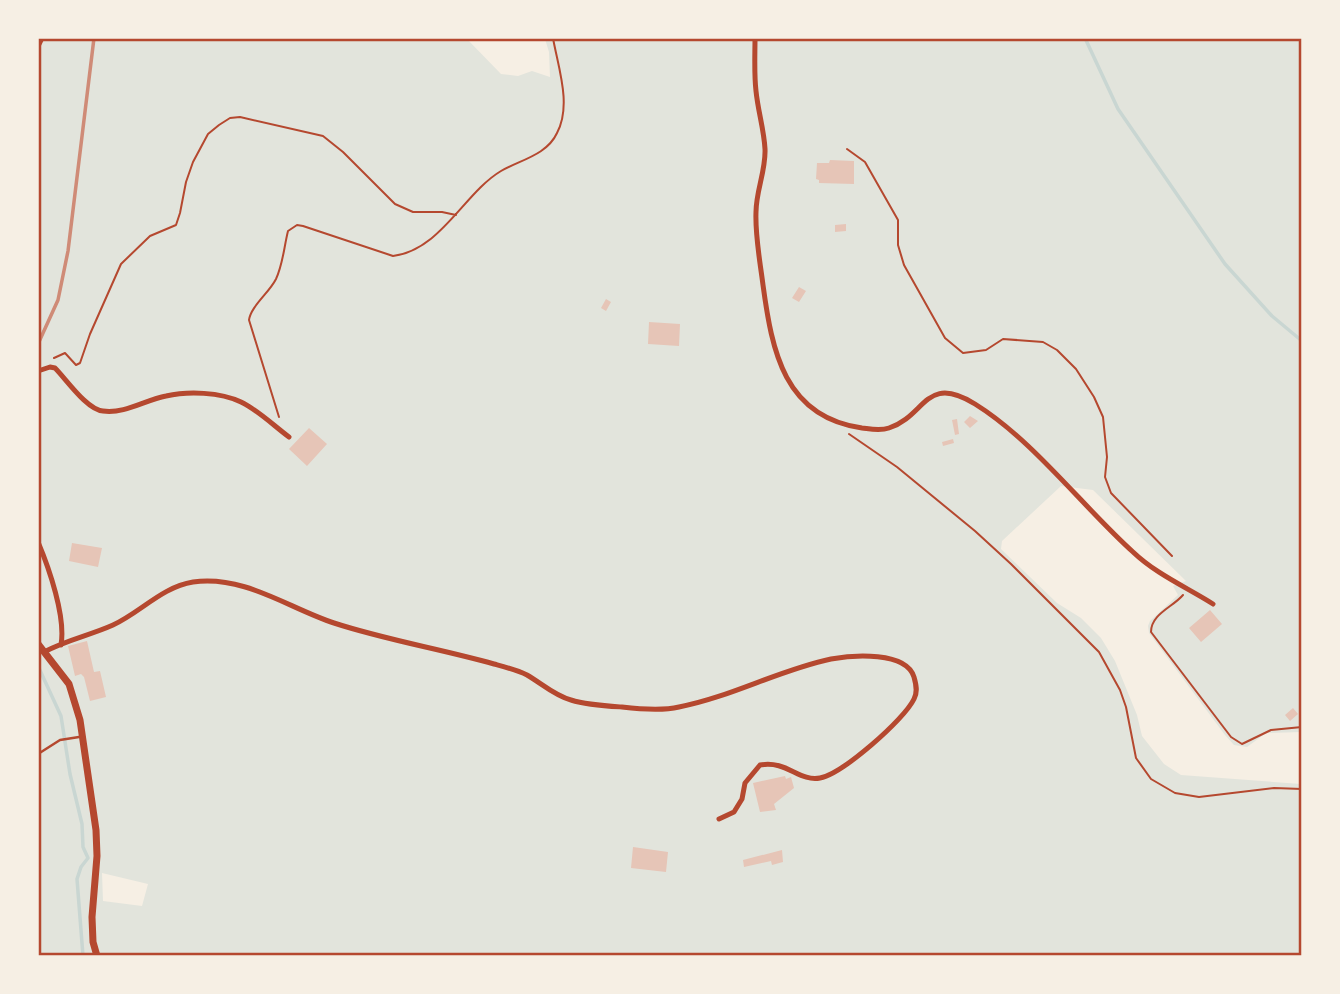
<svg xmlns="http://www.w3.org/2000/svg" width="1340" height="994" viewBox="0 0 1340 994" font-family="Jost,sans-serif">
<rect width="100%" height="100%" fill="#f6efe4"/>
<path fill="#e2e4dc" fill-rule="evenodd" d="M38,39h429l34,35 17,2 14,-5 18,6 -1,-25 -4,-13h756v693l-35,1 -19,14 -13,-2 -9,-10 -76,-102 -1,-7 2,-5 28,-26 -5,-9 13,-5 -93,-91 -32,-4 -59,55 -1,8 56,54 24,15 20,20 14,23 22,54 5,21 22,28 17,11 120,9v171h-1262zM102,873l46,11 -6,22 -39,-5z"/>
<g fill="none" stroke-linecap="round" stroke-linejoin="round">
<path stroke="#c9d6d2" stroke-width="3.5" d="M1085,38l33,71 107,155 47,52 30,25
M38,666l23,50 9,58 12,50 1,23 5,11 -7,9 -4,12 6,77"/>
</g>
<path fill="#e6c5b7" d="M830,160l24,1v23l-35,-1v-3l-3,-1 1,-16h12z
M846,224v7l-11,1v-7z
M799,287l7,4 -7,11 -7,-4z
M606,299l5,3 -5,9 -5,-3z
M649,322l31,2 -1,22 -31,-2z
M970,416l8,5 -8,7 -6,-6z
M957,419l2,15 -4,1 -3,-15z
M309,428l18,16 -20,22 -18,-17z
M953,439l1,4 -11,3 -1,-4z
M72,543l30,5 -4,19 -29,-6z
M1210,610l12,14 -21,18 -12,-14z
M87,641l7,31 6,-1 6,26 -16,4 -6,-24 -3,-3 -6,2 -7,-30z
M1293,708l5,6 -8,7 -5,-6z
M785,776l1,3 5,-2 3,11 -20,16 2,6 -16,2 -7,-29z
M633,847l35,5 -2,20 -35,-4z
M782,850l1,12 -11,3 -1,-4 -27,6 -1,-7z"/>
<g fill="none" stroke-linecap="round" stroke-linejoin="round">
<path stroke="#b5482f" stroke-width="2" d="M847,149l18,13 33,58v25l6,20 41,73 18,15 23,-3 17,-11 40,3 14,8 19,19 18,28 9,20 4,40 -2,20 6,16 61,63
M54,358l11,-5 11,12 4,-2 10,-29 31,-70 29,-28 26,-11 4,-12 6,-31 7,-20 15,-28 11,-9 11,-7 10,-1 83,19 20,16 52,52 18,8h29l14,3
M279,417l-30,-97c2,-14 20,-27 27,-41 7,-15 8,-32 12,-48l9,-6 6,1 90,30c48,-6 71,-63 108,-85 19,-11 46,-16 56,-38 15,-28 1,-66 -4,-95
M849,434l48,33 78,64 36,33 88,88 21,38 6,17 10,51 15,21 24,14 24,4 75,-9 28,1
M1183,595c-10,12 -32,19 -32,37l80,105 11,7 29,-14 31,-3"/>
<path stroke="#b5482f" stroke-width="2.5" d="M38,754l22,-14 19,-3"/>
<path stroke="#b5482f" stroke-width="5" d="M755,38c0,18 -1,36 1,53 2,20 8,39 9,58 1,21 -9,42 -9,63 -1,24 4,49 7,73 9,66 21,132 99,143 9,1 18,3 27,0 37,-12 36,-55 86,-24 58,36 107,102 158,148 23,22 53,35 80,52
M38,371l12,-4 5,1c11,11 32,42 48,43 22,3 42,-11 63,-15 22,-5 54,-4 75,6 17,8 33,24 48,35
M38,542c11,26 28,75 23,103
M44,652c22,-12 47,-17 69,-27 28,-13 49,-38 80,-43 52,-7 95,26 141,41 52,17 107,26 160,41 11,3 23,6 33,11 14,8 28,21 44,25 16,5 35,6 51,7 17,2 40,4 57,0 52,-10 100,-37 152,-48 22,-4 75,-8 83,18 2,7 4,15 0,22 -10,21 -72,75 -94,79 -21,4 -33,-18 -60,-13l-15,18 -3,16 -8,13 -15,7"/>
<path stroke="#b5482f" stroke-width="7" d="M38,44l3,-6
M38,644l31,40 11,36 16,110 1,26 -5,61 1,25 4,14"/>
<path stroke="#cf8b77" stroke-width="3.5" d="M38,344l20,-44 10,-49 26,-213"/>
</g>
<rect width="1340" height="994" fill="none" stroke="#f6efe4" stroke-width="80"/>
<rect x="40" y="40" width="1260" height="914" fill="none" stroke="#b5482f" stroke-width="2.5"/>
</svg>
